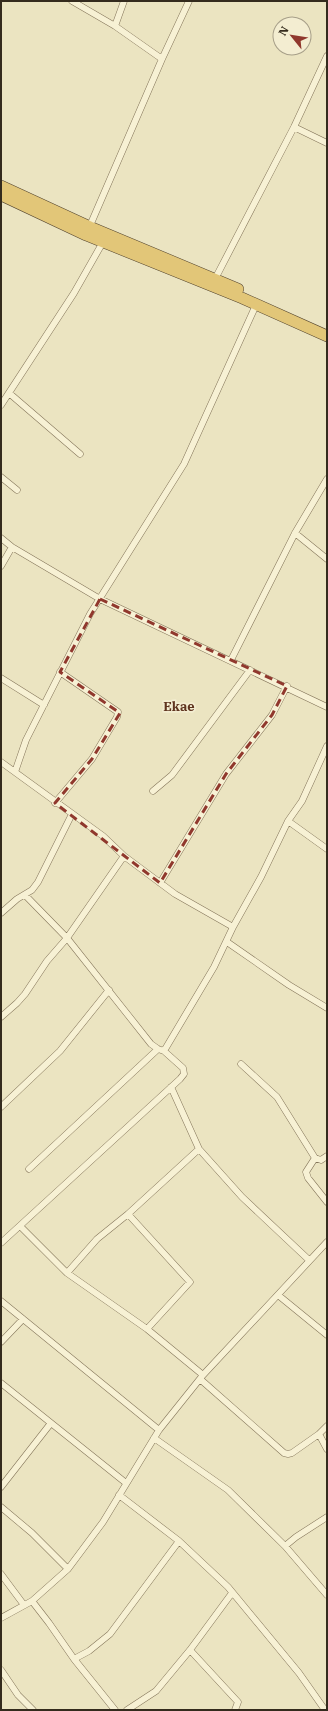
<svg xmlns="http://www.w3.org/2000/svg" width="328" height="1711" viewBox="0 0 328 1711" font-family="'IBM Plex Serif',serif">
<rect width="100%" height="100%" fill="#ebe4c1"/>
<g fill="none" stroke-linecap="round" stroke-linejoin="round">
<g stroke="#84755a" stroke-width="7">
<path id="minor" d="M72,1l43,25 47,33 -73,169
M115,26l9,-25
M162,59l27,-58
M294,127l33,16
M215,279l79,-152 33,-71
M9,393l71,61
M1,405l73,-112 29,-51
M1,477l16,13
M295,533l32,26
M1,538l11,9 88,52 227,108
M1,566l11,-19
M231,660l64,-127 32,-54
M1,678l43,27
M1,762l102,74 21,20 51,38 58,33
M15,772l11,-32 64,-126 94,-150 72,-159
M153,791l19,-16 78,-105
M55,803l37,-44 25,-42 1,-5 -58,-40
M288,821l39,28
M160,883l66,-109 46,-59 15,-29
M25,895l42,43 84,106 7,5 6,2
M1,913l16,-14 15,-9 6,-8 34,-68
M227,942l62,43 38,23
M1,1017l16,-14 8,-9 22,-33 20,-23 57,-82
M241,1064l36,33 38,61 6,2 6,-4
M1,1107l59,-56 49,-61
M199,1149l43,48 67,63
M315,1158l-9,14 2,6 19,24
M29,1169l129,-120
M128,1214l62,68 -43,47
M20,1226l47,47 80,56 56,46
M1,1243l179,-164 4,-5 -1,-6 -19,-17 50,-84 19,-40 28,-50 27,-56 14,-20 25,-55
M67,1273l30,-34 31,-25 71,-65 -28,-62
M278,1295l49,40
M1,1301l158,129
M1,1342l22,-23
M200,1379l84,74 4,1 4,-1 27,-19
M1,1383l125,100
M327,1426l-8,8 8,15
M154,1438l74,52 57,56 42,49
M1,1487l50,-64
M119,1495l60,46 49,46 71,86 26,37
M1,1507l31,26 36,36
M285,1546l11,-9 31,-20
M1,1574l23,31
M32,1601l17,22 25,36 41,51
M1,1618l31,-17 36,-32 35,-47 56,-92 44,-55 124,-133
M190,1650l48,52 -3,8
M74,1659l15,-8 21,-17 69,-93
M1,1670l17,25 15,15
M127,1710l29,-19 34,-41 42,-57"/>
</g>
<g stroke="#52432e" stroke-width="12">
<path id="trunk" d="M1,186l89,41 148,62
M1,195l85,40 156,63 85,38"/>
</g>
<use href="#minor" stroke="#f7f1d4" stroke-width="6"/>
<use href="#trunk" stroke="#e2c678" stroke-width="11"/>
</g>
<path fill="none" stroke="#90382d" stroke-width="3" stroke-dasharray="8 5" stroke-linejoin="round" d="M100,599l187,87 -15,29 -46,59 -66,109 -105,-80 37,-44 28,-46 -60,-41z"/>
<g text-anchor="middle" dominant-baseline="central" stroke-width="3.5" stroke-linejoin="round" paint-order="stroke">
<g font-size="13" font-weight="bold" fill="#5f341f" stroke="#f3edd1">
<text x="179" y="706">Ekae</text>
</g>
</g>
<rect width="328" height="1711" fill="none" stroke="#342b1d" stroke-width="4"/>
<g transform="translate(292 36) rotate(300)"><circle r="19" fill="#f3edd1" stroke="#a79f89"/>
<path d="M0-3L7 15L0 10L-7 15Z" fill="#90382d"/>
<text y="-6" font-size="11" font-weight="bold" text-anchor="middle" fill="#342b1d">N</text>
</g>
</svg>
